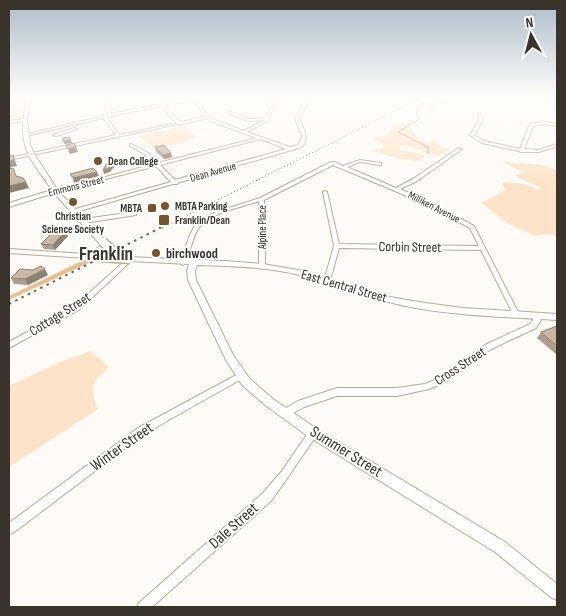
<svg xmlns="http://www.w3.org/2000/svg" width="566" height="616" viewBox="0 0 566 616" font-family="'Sofia Sans Condensed',sans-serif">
<rect width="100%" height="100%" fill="#fefaf6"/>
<path fill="#fde4c8" d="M9,97h15l-3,23 -12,1z
M436,97h19l-5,5 -19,7 5,3 -11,1 2,-3 -3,-7z
M401,124l6,1 6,5c2,7 8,12 16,13l6,-4 1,5 13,6 -10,6c-14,-2 -25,-11 -40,-10l1,1 -3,2 4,1 22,4 1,3 -4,2 3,2h-3l-20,-2 -31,-9 15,-2 -2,-5 -11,-4c10,-2 18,-3 22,-12z
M184,126l13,10 -9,5 -34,8 -15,-13z
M503,160l10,3 29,2 15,5v67l-8,-3 -13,2 -22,-9 -13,-8 -20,-17 11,-4 13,-8 -3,-7 2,-1 20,2 18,7 -3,-4 -24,-11 7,-4 -17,-9z
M91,351l18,16c-18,16 -20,19 -11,42l-89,58v-81l51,-24z"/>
<path fill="#e7bf93" d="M86,259l9,1 -86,40v-4z"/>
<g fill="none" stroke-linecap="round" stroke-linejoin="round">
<path stroke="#bb9d7c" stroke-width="1" d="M428,154v-7l-30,-15 21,-13 -3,-8 5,-7 20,-2 10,-4 -2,-1"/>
<g stroke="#bba996" stroke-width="2">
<path id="minor" d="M104,97h4l3,17 84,-17 11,17 6,5 32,12 20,-11 -16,1 -20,-8v-2l20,8 17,-1 8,-14 -7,-7h3l8,7 -9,13 1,3 -22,12 43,15 8,-2 2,-3 2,-6 -7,-18 10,-16 -1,-5h3l2,5 -10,16c3,8 12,22 2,29 -3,1 -6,2 -9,3l-115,33v1h-4l-97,28h-4v-2l99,-28 -15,-16 -101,26 -2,-1 101,-27 -8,-9 -16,-9v-2h2l16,9 10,10 99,-25 -47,-17 -3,-3 -25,6 -2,1 -2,-1 -169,36v-2l107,-23 -13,-17 -77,18 -2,-1 84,-20zM194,100l11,17 -25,5 -16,-16zM160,106l17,17 -58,12 -13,-18zM261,139l25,10 -111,31 -15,-15z
M538,97h5l14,5v2z
M478,113h2l3,7 -9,15 10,6 36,8 10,-25 14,-2 13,2v2l-13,-2 -11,2 -9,23 15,1 18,-6v2l-18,6h-18l-2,-1 -37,-8 -12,-8 9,-15z
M25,119l2,1 -1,1 -17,2v-2z
M74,128l3,1 -21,7 -3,-1z
M459,148l3,1 -45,32 -17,8 30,13 44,24 45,88 -1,2h-2l-3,-2 -32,-64 -142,-2 -9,33 -3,2 -2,-1 -1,-1 10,-35 -11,-54 2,-1 2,1 12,52 140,2 -9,-18 -44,-24 -93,-39 -69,35 1,67 -1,1 -2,1 -3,-2v-66c-16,6 -51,12 -61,28 -6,10 -8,23 -12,34l-3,2 -3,-2 10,-28 5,-10 5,-5 16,-8 44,-14 71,-36h4l8,4 17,-6 21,3v2h-2l-19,-3 -13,5 49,21 17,-9z
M134,212l2,1v2l-52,8 -3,-2 3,-2z
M130,257l2,1 1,1 -1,1 -52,49 -71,39v-6l67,-37 52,-47z
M534,313h4l3,7 -5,8 -45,21 -45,33 -17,7 -32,7h-60l-33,11 -18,10 -3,-1 -1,-3 1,-3 15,-9 39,-13h60l28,-4 15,-6 45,-33 45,-21 3,-4v-5z
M242,372l3,1 1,2 -1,2 -101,57 -131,99 -4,1v-11l129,-95z
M313,429l3,1 2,3 -2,3 -28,41 -17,24 -119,106h-15l2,-4 124,-110 19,-22 28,-41z"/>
</g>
<g stroke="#bba996" stroke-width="2">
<path id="major" d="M27,97h4l-4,22 3,25 4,10 25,38 48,50 1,4 -7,8 -15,4 -77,-5v-4l76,5 10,-4 5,-4 -1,-3 -45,-50 -45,14v-4l43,-13c-9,-14 -23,-29 -27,-45 -4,-15 -1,-32 2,-48z
M127,257l98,4 38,3 35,6 92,27 35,6 38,5 94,6v6c-51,-3 -102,-4 -152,-14 -36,-8 -70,-22 -106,-31 -33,-8 -68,-9 -102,-10l-2,6 1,9 37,75 17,24 23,20 44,30 188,113 52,42v16l-5,-2 -57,-46 -186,-115 -44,-32 -23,-20 -16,-25 -38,-80 -1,-9 2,-7 -59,-3 -4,-2z"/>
</g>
<use href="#minor" fill="#fff" fill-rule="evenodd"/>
<use href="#major" fill="#fff" fill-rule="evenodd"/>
<path stroke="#6b655e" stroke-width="1" stroke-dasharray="1 2.5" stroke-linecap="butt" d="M162,228l261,-131"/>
<path stroke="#6b655e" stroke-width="2" stroke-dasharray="2.5 4.5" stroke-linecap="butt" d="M9,304l155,-78"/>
<g stroke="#bba996" stroke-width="11" stroke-linecap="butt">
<path id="major-bridge" d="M103,242l11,10 9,4
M86,256l44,3"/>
</g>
<use href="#major-bridge" stroke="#fff" stroke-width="8"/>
</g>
<path fill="#ad9e8e" d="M155,147l16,6 1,4 -8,2 -8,-7z
M68,236l-13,14 -11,-1 -3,-5z
M48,275l-20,10 -14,-1 -3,-6z
M557,326v29l-20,-17 4,-6z"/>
<path fill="#8d8174" d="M71,140l1,3 -8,1 -1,-3z
M76,147l2,5 -8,2 -2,-5z
M171,153l1,4 -8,2 -1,-4z
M13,155l4,11 -6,1 2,8 -3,-6 -1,-6v-2z
M113,163l1,4 -4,5 -6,2 -1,-4z
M97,172l2,4 -25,7 -1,-5z
M26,182l3,6 -20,5v-7z
M66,230l2,6 -13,14 -2,-5z
M45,269l3,6 -20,10 -3,-6z"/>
<path fill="#c9b8a5" stroke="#8d8174" d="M69,137l2,3 -8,1 -1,-2 1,-1z
M74,143l2,4 -8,2 -2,-4z
M164,145l7,8 -8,2 -8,-8z
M13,155l1,5 -5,1v-5z
M9,163l1,6 3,-1 3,8 7,2 3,4 -17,4z
M107,163h6l-4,5 -6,2z
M93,168l4,4 -24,6 -3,-4z
M55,230h11l-13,15 -12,-1z
M41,266l4,3 -20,10 -14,-1 9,-9 13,1z
M557,326v20l-16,-14z"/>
<linearGradient id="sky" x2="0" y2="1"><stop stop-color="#acbdca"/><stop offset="0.53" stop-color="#fffdfb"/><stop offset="1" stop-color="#fffdfb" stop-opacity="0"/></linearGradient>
<rect width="566" height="184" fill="url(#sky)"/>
<g fill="#76542c" stroke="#fff" stroke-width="2">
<circle cx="98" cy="161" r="5"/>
<circle cx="73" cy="202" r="5"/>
<circle cx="165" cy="206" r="5"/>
<rect x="147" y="203" width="10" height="10" rx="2.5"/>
<rect x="158" y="214" width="12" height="12" rx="2.5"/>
<circle cx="156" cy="253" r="5"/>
</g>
<g text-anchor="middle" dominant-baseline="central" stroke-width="4" stroke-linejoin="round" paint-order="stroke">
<g font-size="11" font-weight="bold" fill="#3a332b" stroke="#fff" text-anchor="start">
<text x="108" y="161">Dean College</text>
<text x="175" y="206">MBTA Parking</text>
<text x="142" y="208" text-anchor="end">MBTA</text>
<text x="73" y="216" text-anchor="middle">Christian<tspan x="73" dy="13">Science Society</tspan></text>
<text x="175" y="220">Franklin/Dean</text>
</g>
<g font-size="11" fill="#3a332b" stroke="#fff">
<text transform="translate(213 172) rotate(-16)">Dean Avenue</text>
<text transform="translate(76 186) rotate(-14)">Emmons Street</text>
<text transform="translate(434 207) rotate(27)">Milliken Avenue</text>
<text transform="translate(262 227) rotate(-90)">Alpine Place</text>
</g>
<g font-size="14" fill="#3a332b" stroke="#fff">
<text transform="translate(410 247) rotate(1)">Corbin Street</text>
<text transform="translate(344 286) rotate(16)">East Central Street</text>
<text transform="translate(60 314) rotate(-32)">Cottage Street</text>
<text transform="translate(460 366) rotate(-33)">Cross Street</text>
</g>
<g font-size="14" font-weight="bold" fill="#3a332b" stroke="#fff" text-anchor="start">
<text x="166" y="253">birchwood</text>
</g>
<g font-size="16" fill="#3a332b" stroke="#fff">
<text transform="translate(122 447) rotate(-35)">Winter Street</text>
<text transform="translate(346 452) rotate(32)">Summer Street</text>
<text transform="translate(234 526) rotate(-42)">Dale Street</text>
</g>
<g font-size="19" font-weight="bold" fill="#3a332b" stroke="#fff">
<text x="106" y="254">Franklin</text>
</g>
</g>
<rect width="566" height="616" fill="none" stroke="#3a332b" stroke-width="20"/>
<g transform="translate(531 35) rotate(353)" stroke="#ffffff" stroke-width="4" paint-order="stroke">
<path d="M0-4L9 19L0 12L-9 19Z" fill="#3a332b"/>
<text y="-8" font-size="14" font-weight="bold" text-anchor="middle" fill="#3a332b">N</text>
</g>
</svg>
